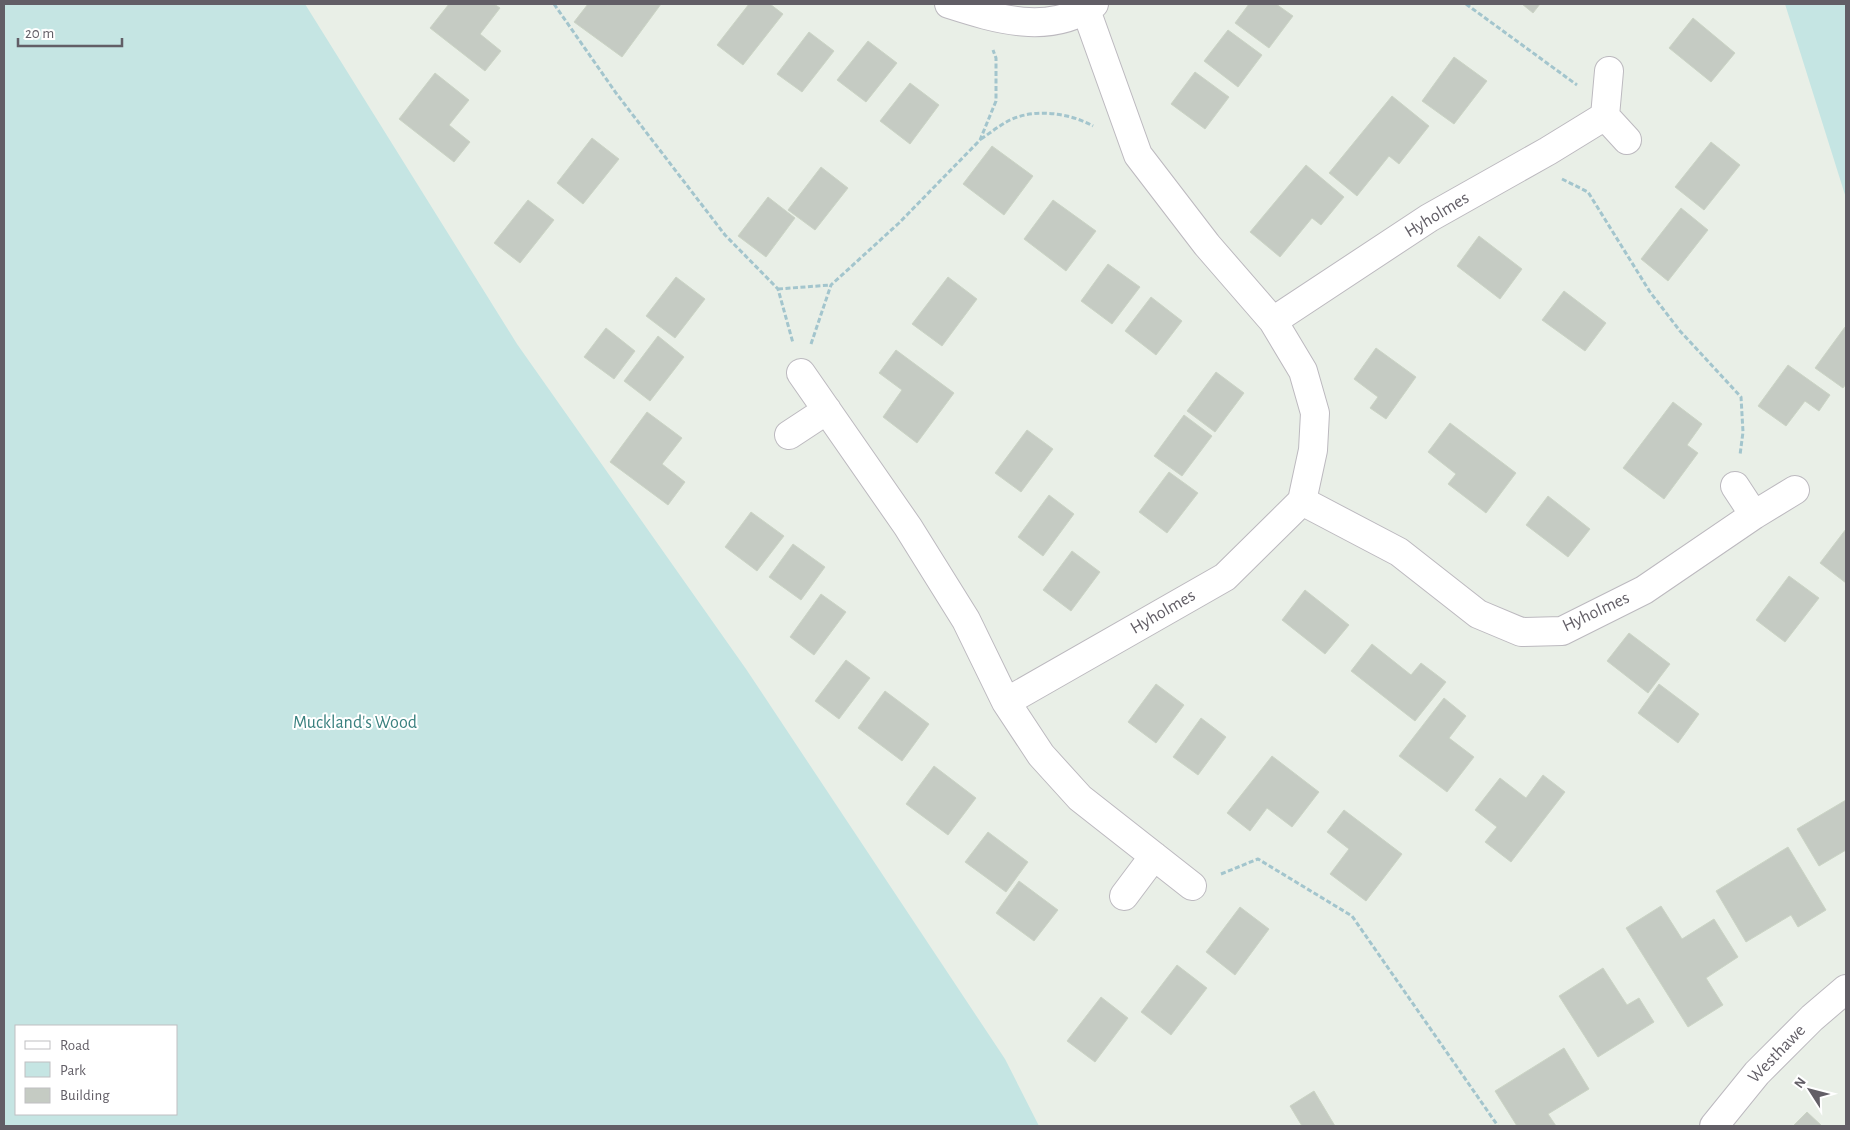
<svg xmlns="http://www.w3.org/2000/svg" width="1850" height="1130" viewBox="0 0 1850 1130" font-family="'Alegreya Sans',sans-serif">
<rect width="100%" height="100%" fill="#e9efe7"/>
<path fill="#c5e5e3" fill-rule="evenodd" d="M4,4h301l212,340 229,325 259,390 34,67h-1035zM16,1026h160v88h-160z
M1785,4h61v194z"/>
<path fill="#c5cbc3" stroke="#cbd4c5" d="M449,4h45l6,4 -20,26 21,17 -16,20 -55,-43z
M588,4h18l2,1 1,-1h52l-39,53 -48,-35z
M749,4h21l13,10 -40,51 -26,-20z
M1249,4h27l17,12 -24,32 -34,-25z
M1522,4h18l-7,9z
M1693,18l42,35 -24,29 -42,-34z
M1228,30l34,25 -24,32 -34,-26z
M809,32l25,19 -32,41 -25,-18z
M868,41l29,22 -31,39 -29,-22z
M1454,57l33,24 -33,43 -32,-23z
M1195,72l34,25 -24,32 -34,-25z
M435,73l34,27 -20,25 21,17 -16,20 -55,-43z
M910,83l29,22 -29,39 -30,-23z
M1392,96l37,30 -30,38 -10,-8 -32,40 -28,-23z
M592,138l27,21 -36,45 -26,-21z
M1711,142l29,23 -36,45 -29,-23z
M992,146l41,30 -29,39 -41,-31z
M1306,165l38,32 -23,28 -9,-7 -32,39 -30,-25z
M821,167l27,21 -33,42 -27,-20z
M768,197l27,21 -29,39 -28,-21z
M528,200l26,20 -34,43 -26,-20z
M1053,200l43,31 -30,40 -42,-32z
M1681,208l27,22 -40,51 -27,-22z
M1479,236l43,33 -22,30 -43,-33z
M1108,264l32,23 -28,37 -31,-23z
M676,277l29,22 -30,39 -29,-22z
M948,277l29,22 -35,47 -30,-22z
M1564,291l42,32 -21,28 -43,-31z
M1151,297l31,24 -26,34 -31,-24z
M1845,327l1,1v56l-3,4 -28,-20z
M606,328l29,23 -21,28 -30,-22z
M658,336l26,21 -34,44 -26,-20z
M1376,348l40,29 -30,42 -16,-11 8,-11 -24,-18z
M896,350l58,43 -37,50 -34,-26 19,-27 -23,-17z
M1788,365l42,30 -11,16 -14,-10 -19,25 -28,-20z
M1216,372l28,21 -29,39 -28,-21z
M1673,402l29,22 -15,21 11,8 -34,46 -41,-31z
M647,412l35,26 -20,26 23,18 -17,23 -58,-43z
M1184,415l28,21 -30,40 -28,-20z
M1450,423l66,50 -30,40 -38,-29 8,-10 -28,-22z
M1027,430l26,19 -32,43 -26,-19z
M1169,472l29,21 -31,40 -28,-21z
M1049,495l25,19 -31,42 -25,-19z
M1548,496l42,33 -22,28 -42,-32z
M751,512l33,24 -27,35 -32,-24z
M1846,529v54l-26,-20z
M793,544l32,23 -24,33 -32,-23z
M1072,551l28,21 -29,39 -28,-21z
M1789,576l30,22 -34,44 -29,-22z
M1305,590l44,35 -24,29 -43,-34z
M821,594l25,18 -32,43 -24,-18z
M1629,633l41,31 -22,29 -41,-32z
M1372,644l39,31 10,-12 25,19 -31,39 -64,-50z
M846,660l24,18 -31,41 -24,-18z
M1156,684l28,21 -28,38 -28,-21z
M1659,684l40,30 -21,29 -40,-30z
M885,691l44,33 -27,37 -44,-33z
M1444,698l22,18 -17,22 25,19 -27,35 -48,-36z
M1201,718l25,19 -28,38 -25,-18z
M1272,756l47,36 -27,35 -25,-19 -17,23 -23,-18z
M934,766l42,32 -28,37 -42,-31z
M1543,775l22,17 -54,70 -26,-20 12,-15 -22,-17 25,-32 26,20z
M1846,800v50l-27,16 -22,-37z
M1344,810l58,44 -36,47 -36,-27 19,-25 -22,-17z
M988,832l40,30 -22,30 -41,-30z
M1788,847l38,63 -28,17 -7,-12 -45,27 -30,-51z
M1019,881l39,29 -24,31 -38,-28z
M1661,906l21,33 32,-20 24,38 -32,21 17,27 -35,22 -62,-99z
M1240,907l29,22 -34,46 -29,-23z
M1177,965l30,23 -36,47 -30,-23z
M1603,968l24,37 12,-7 15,24 -56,35 -39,-61z
M1101,997l27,21 -33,44 -28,-21z
M1564,1048l25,41 -41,25 8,12h-39l-22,-35z
M1314,1091l21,35h-33l-12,-20z
M1807,1112l15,14h-29z"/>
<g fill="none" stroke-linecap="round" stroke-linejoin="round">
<g stroke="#bcb9bf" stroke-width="30">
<path id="minor" d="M949,4c47,15 101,32 145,0
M1605,116l22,24
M1273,321l156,-103 119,-67 57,-35 4,-45
M801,373l107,154 58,93 40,82 35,53 39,43 112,88
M789,435l38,-25
M1735,486l19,29
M1302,501l97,51 79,62 43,18 41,-1 82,-41 110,-75 41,-25
M1006,702l219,-125 77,-76 11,-51 2,-37 -12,-42 -30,-50 -66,-76 -69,-90 -52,-145
M1124,896l30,-40
M1714,1126l43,-53 55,-55 34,-29"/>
</g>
<path stroke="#a3c5cd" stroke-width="3" stroke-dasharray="5 2.5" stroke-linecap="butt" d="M554,4l62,89 109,142 53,54 15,54
M1466,4l111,81
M981,139c9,-6 19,-14 29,-19 25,-12 60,-7 83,6
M1562,179l26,13 62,100 30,39 61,66 2,35 -3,23
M778,289l53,-4
M811,344l20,-59 68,-62 81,-83 16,-39v-43l-3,-8
M1221,874l37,-15 94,57 146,210"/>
<use href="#minor" stroke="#fff" stroke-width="28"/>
</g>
<g text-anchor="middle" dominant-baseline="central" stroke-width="4" stroke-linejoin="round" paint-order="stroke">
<g font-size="18" fill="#625e66" stroke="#fff">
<text transform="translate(1437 215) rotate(-31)">Hyholmes</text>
<text transform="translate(1163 612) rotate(-30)">Hyholmes</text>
<text transform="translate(1596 612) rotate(-25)">Hyholmes</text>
<text transform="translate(1777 1054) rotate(-46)">Westhawe</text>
</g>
<g font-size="18" fill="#3a817f" stroke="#fff">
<text x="355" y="723">Muckland's Wood</text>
</g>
</g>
<rect width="1850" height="1130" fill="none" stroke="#625e66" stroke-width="10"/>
<rect x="15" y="1025" width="162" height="90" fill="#ffffff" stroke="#c0bfc2"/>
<rect x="25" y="1041" width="25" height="8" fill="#ffffff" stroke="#c0bfc2"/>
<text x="60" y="1050" font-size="15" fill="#625e66">Road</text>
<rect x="25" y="1062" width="25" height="15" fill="#c5e5e3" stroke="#c0bfc2"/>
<text x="60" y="1075" font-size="15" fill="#625e66">Park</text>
<rect x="25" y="1088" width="25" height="15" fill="#c5cbc3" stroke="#c0bfc2"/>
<text x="60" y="1100" font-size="15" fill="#625e66">Building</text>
<g transform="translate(1810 1090) rotate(306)" stroke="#ffffff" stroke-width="4" paint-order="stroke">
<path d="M0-4L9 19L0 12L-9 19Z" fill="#625e66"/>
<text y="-8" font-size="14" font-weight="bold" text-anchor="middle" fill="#625e66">N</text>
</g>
<path d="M18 38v8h104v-8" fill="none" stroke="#625e66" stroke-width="2.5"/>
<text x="25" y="38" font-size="15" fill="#625e66" stroke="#ffffff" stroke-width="4" paint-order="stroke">20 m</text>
</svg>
